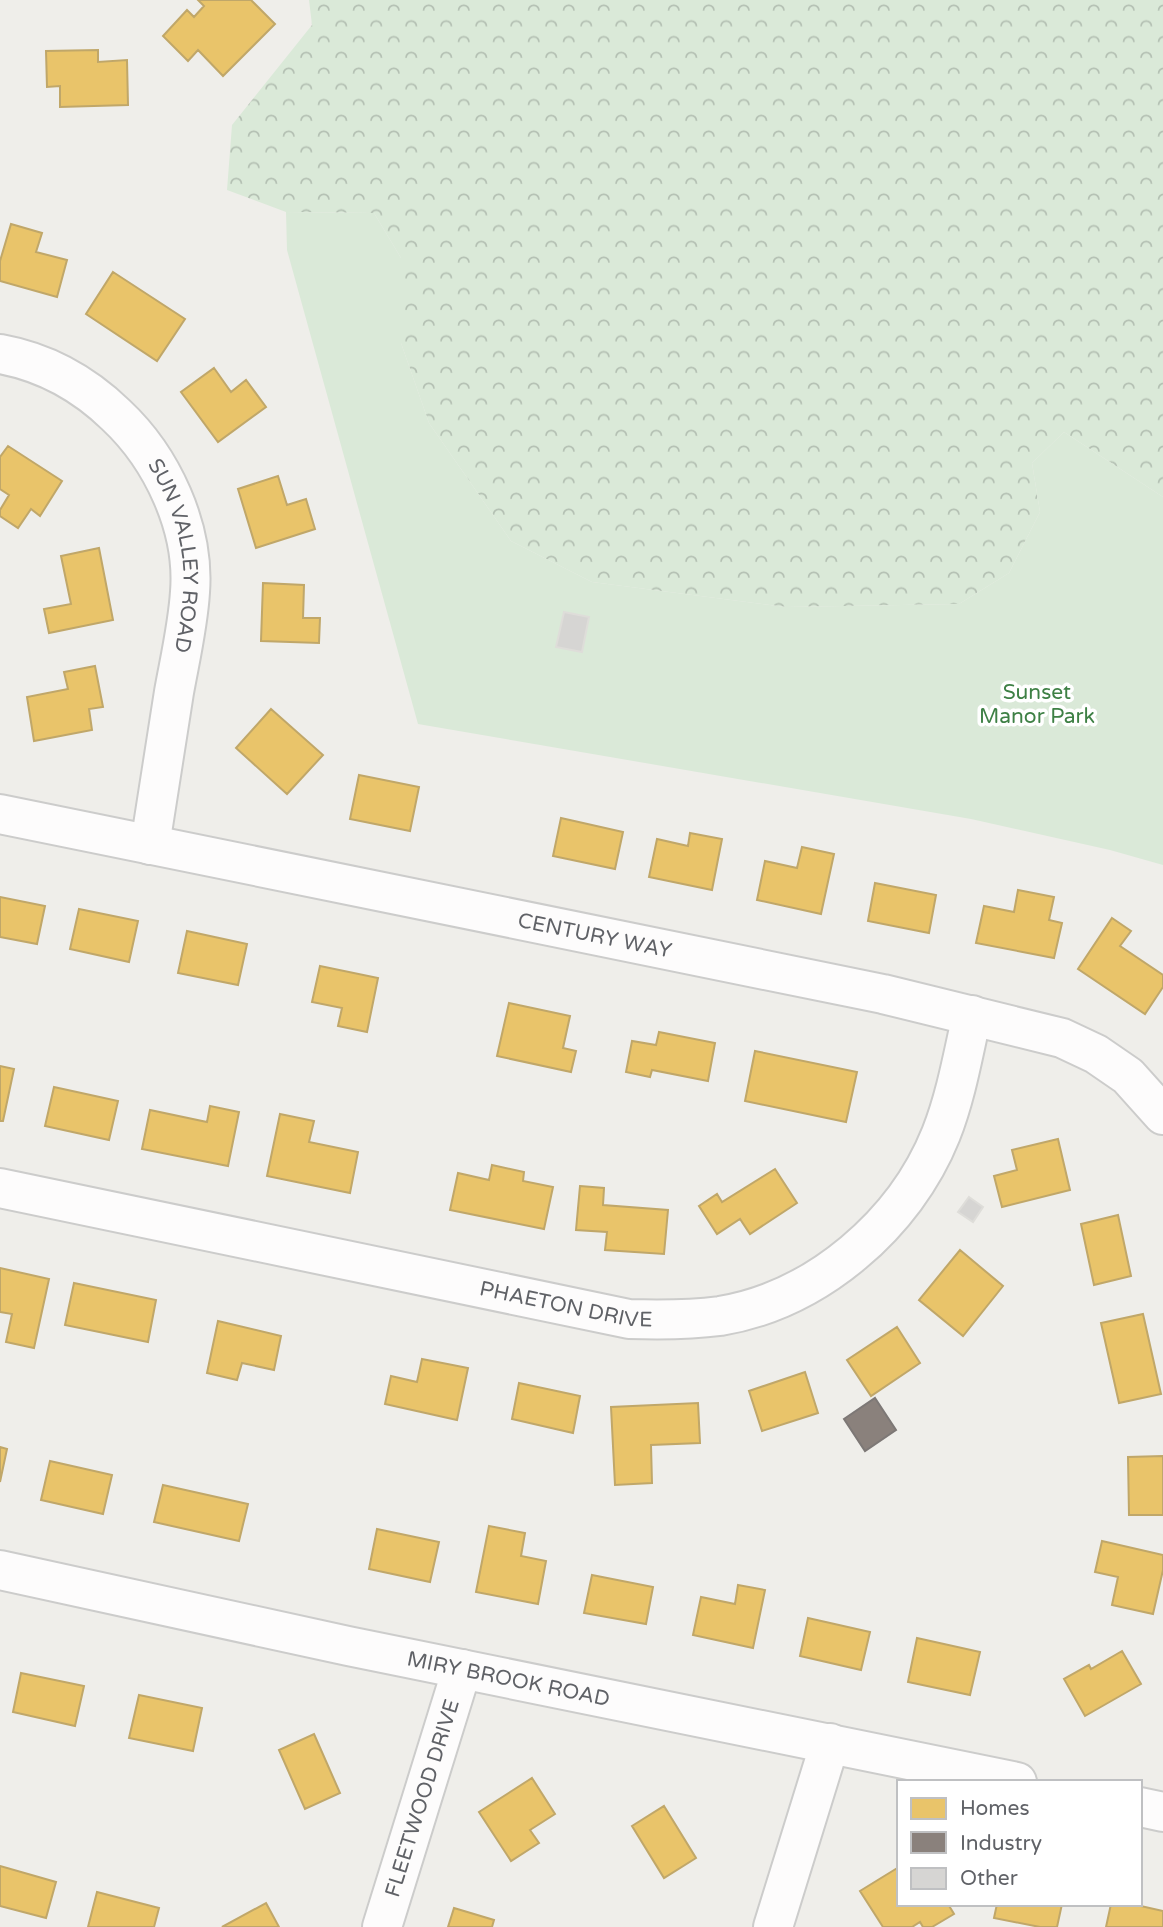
<svg xmlns="http://www.w3.org/2000/svg" width="1163" height="1927" viewBox="0 0 1163 1927" font-family="'Varela Round',sans-serif">
<defs>
<pattern id="forest-crowns" width="20" height="18" patternUnits="userSpaceOnUse" patternTransform="scale(1.75)"><rect width="20" height="18" fill="#dae9d8"/><path d="M2 6a3 3 0 1 1 6 0M12 15a3 3 0 1 1 6 0" fill="none" stroke="#b4c0b3"/></pattern>
</defs>
<rect width="100%" height="100%" fill="#efeeea"/>
<path fill="url(#forest-crowns)" d="M309,0h854v497l-99,-65 -32,31 8,49 -31,61 -50,31 -173,3 -194,-25 -81,-41 -82,-118 -28,-80v-85l-27,-45 -88,-1 -59,-22 5,-65 80,-100z"/>
<path fill="#dae9d8" d="M286,212l88,1 27,45v85l28,80 82,118 81,41 194,25 173,-3 50,-31 31,-61 -8,-49 32,-31 99,65v368l-53,-15 -139,-31 -553,-95 -131,-474z"/>
<path fill="#e9c46a" stroke="#c0a769" stroke-width="2" d="M198,0h53l24,24 -52,52 -25,-26 -10,11 -25,-25 24,-26 7,7 10,-11z
M98,50v12l29,-2 1,45 -68,2v-21l-13,1 -1,-36z
M11,224l31,9 -6,19 31,8 -10,37 -57,-16v-20z
M113,272l72,47 -28,42 -71,-47z
M214,368l17,24 15,-12 20,27 -48,35 -37,-50z
M8,446l54,35 -22,35 -9,-7 -13,19 -18,-12v-6l9,-15 -9,-6v-32z
M278,476l9,29 19,-6 9,30 -59,19 -18,-59z
M99,548l14,72 -64,13 -5,-24 27,-5 -10,-48z
M263,583l41,2 -1,33h17l-1,25 -58,-2z
M95,666l8,41 -14,2 3,21 -58,11 -7,-44 41,-8 -4,-17z
M271,709l52,46 -36,39 -51,-46z
M359,775l60,12 -9,44 -60,-12z
M561,818l62,14 -8,37 -62,-13z
M690,833l32,6 -10,51 -63,-13 8,-38 31,7z
M802,847l32,7 -13,60 -64,-14 8,-39 32,7z
M875,883l61,12 -7,38 -61,-12z
M1018,890l36,7 -5,23 13,3 -8,35 -78,-15 8,-37 30,6z
M0,897l45,9 -8,38 -37,-7z
M79,909l59,12 -9,41 -59,-13z
M1112,918l19,13 -11,15 43,29v12l-18,27 -67,-45z
M187,931l60,13 -9,41 -60,-12z
M320,966l58,12 -11,54 -29,-6 4,-18 -30,-6z
M509,1003l61,13 -7,32 13,3 -5,21 -74,-16z
M659,1032l56,11 -7,38 -56,-11 -2,7 -24,-5 6,-31 24,4z
M755,1051l102,21 -11,50 -101,-21z
M0,1066l14,3 -11,52h-3z
M54,1087l64,14 -9,39 -64,-14z
M210,1106l29,6 -11,54 -86,-17 8,-39 57,12z
M280,1114l34,7 -5,21 49,10 -8,41 -83,-17z
M1058,1139l12,51 -68,17 -8,-31 23,-6 -5,-20z
M492,1165l32,7 -1,9 30,6 -9,42 -94,-19 8,-37 31,7z
M775,1169l22,34 -47,31 -10,-15 -23,15 -18,-28 18,-12 5,8z
M580,1186l24,2 -1,17 65,5 -4,44 -59,-4 2,-18 -31,-2z
M1118,1215l13,61 -37,9 -13,-61z
M960,1250l43,36 -40,50 -44,-36z
M0,1268l49,11 -15,69 -28,-6 6,-28 -12,-2z
M74,1283l82,17 -8,42 -83,-17z
M1143,1314l18,80 -42,9 -18,-80z
M218,1321l63,15 -7,34 -32,-7 -5,17 -30,-7z
M897,1327l23,36 -49,33 -24,-36z
M422,1359l46,9 -11,52 -72,-16 6,-28 26,6z
M805,1372l13,41 -56,18 -13,-40z
M519,1383l61,13 -7,37 -61,-14z
M698,1403l2,40 -49,2 1,38 -37,2 -4,-78z
M0,1447l7,2 -7,33z
M1163,1456v59h-34l-1,-58z
M50,1461l62,14 -9,39 -62,-14z
M163,1485l85,19 -9,37 -85,-19z
M489,1526l36,7 -4,23 25,5 -8,43 -62,-12z
M377,1529l62,13 -9,40 -61,-13z
M1102,1541l61,14v15l-10,44 -41,-9 6,-28 -23,-5z
M592,1575l61,12 -7,37 -62,-11z
M738,1585l27,5 -12,58 -60,-13 8,-38 34,7z
M808,1618l62,14 -9,38 -61,-14z
M917,1638l63,14 -10,43 -62,-13z
M1122,1651l19,33 -56,32 -21,-37 25,-14 2,4z
M21,1673l63,13 -9,40 -62,-14z
M139,1695l63,13 -9,43 -64,-13z
M314,1734l26,59 -35,16 -26,-59z
M532,1778l23,36 -25,16 9,13 -28,18 -32,-49z
M664,1806l32,52 -32,20 -32,-52z
M0,1866l56,16 -10,36 -46,-12z
M899,1867v37h49l6,10 -22,13h-9l-3,-5 -8,5h-29l-23,-36z
M97,1892l62,16 -5,19h-66z
M266,1903l13,24h-57z
M997,1904h65l-5,23h-17l-46,-9z
M1111,1904h21l31,7v16h-57z
M454,1908l40,12 -2,7h-44z"/>
<path fill="#8a817c" stroke="#7d7876" stroke-width="2" d="M875,1398l21,32 -31,21 -21,-32z"/>
<path fill="#d6d5d3" stroke="#deddd9" stroke-width="2" d="M564,612l25,5 -7,35 -26,-5z
M969,1197l14,10 -10,15 -15,-10z"/>
<g fill="none" stroke-linecap="round" stroke-linejoin="round">
<g stroke="#cccccb" stroke-width="42">
<g id="street">
<path id="s1" d="M0,354c44,8 84,30 116,61 46,43 79,113 74,177 -2,33 -10,67 -16,100 -8,51 -16,102 -24,153"/>
<path id="s2" d="M0,814l883,180 179,44 34,16 32,22 35,39"/>
<path id="s3" d="M0,1188l629,131c31,1 60,1 91,-3 97,-16 185,-92 221,-182 15,-38 22,-79 31,-119"/>
<path id="s4" d="M0,1570l348,76 669,136"/>
<path d="M1140,1807l23,5"/>
<path id="s5" d="M382,1927l80,-258"/>
<path d="M773,1927l57,-184"/>
</g>
</g>
<use href="#street" stroke="#fdfcfc" stroke-width="38"/>
</g>
<g text-anchor="middle" dominant-baseline="central" stroke-width="7" stroke-linejoin="round" paint-order="stroke">
<g font-size="21" fill="#606267" stroke="#fff">
<text stroke="none"><textPath href="#s1" startOffset="292">SUN VALLEY ROAD</textPath></text>
<text stroke="none"><textPath href="#s2" startOffset="607">CENTURY WAY</textPath></text>
<text stroke="none"><textPath href="#s3" startOffset="578">PHAETON DRIVE</textPath></text>
<text stroke="none"><textPath href="#s4" startOffset="520">MIRY BROOK ROAD</textPath></text>
<text stroke="none"><textPath href="#s5" startOffset="135">FLEETWOOD DRIVE</textPath></text>
</g>
<g font-size="21" fill="#3e8045" stroke="#fff">
<text x="1037" y="692">Sunset<tspan x="1037" dy="24">Manor Park</tspan></text>
</g>
</g>
<rect x="897" y="1780" width="245" height="126" fill="#ffffff" stroke="#bfc0c2" stroke-width="2"/>
<rect x="911" y="1798" width="35" height="21" fill="#e9c46a" stroke="#bfc0c2" stroke-width="2"/>
<text x="960" y="1815" font-size="21" fill="#606267">Homes</text>
<rect x="911" y="1832" width="35" height="21" fill="#8a817c" stroke="#bfc0c2" stroke-width="2"/>
<text x="960" y="1850" font-size="21" fill="#606267">Industry</text>
<rect x="911" y="1868" width="35" height="21" fill="#d6d5d3" stroke="#bfc0c2" stroke-width="2"/>
<text x="960" y="1885" font-size="21" fill="#606267">Other</text>
</svg>
